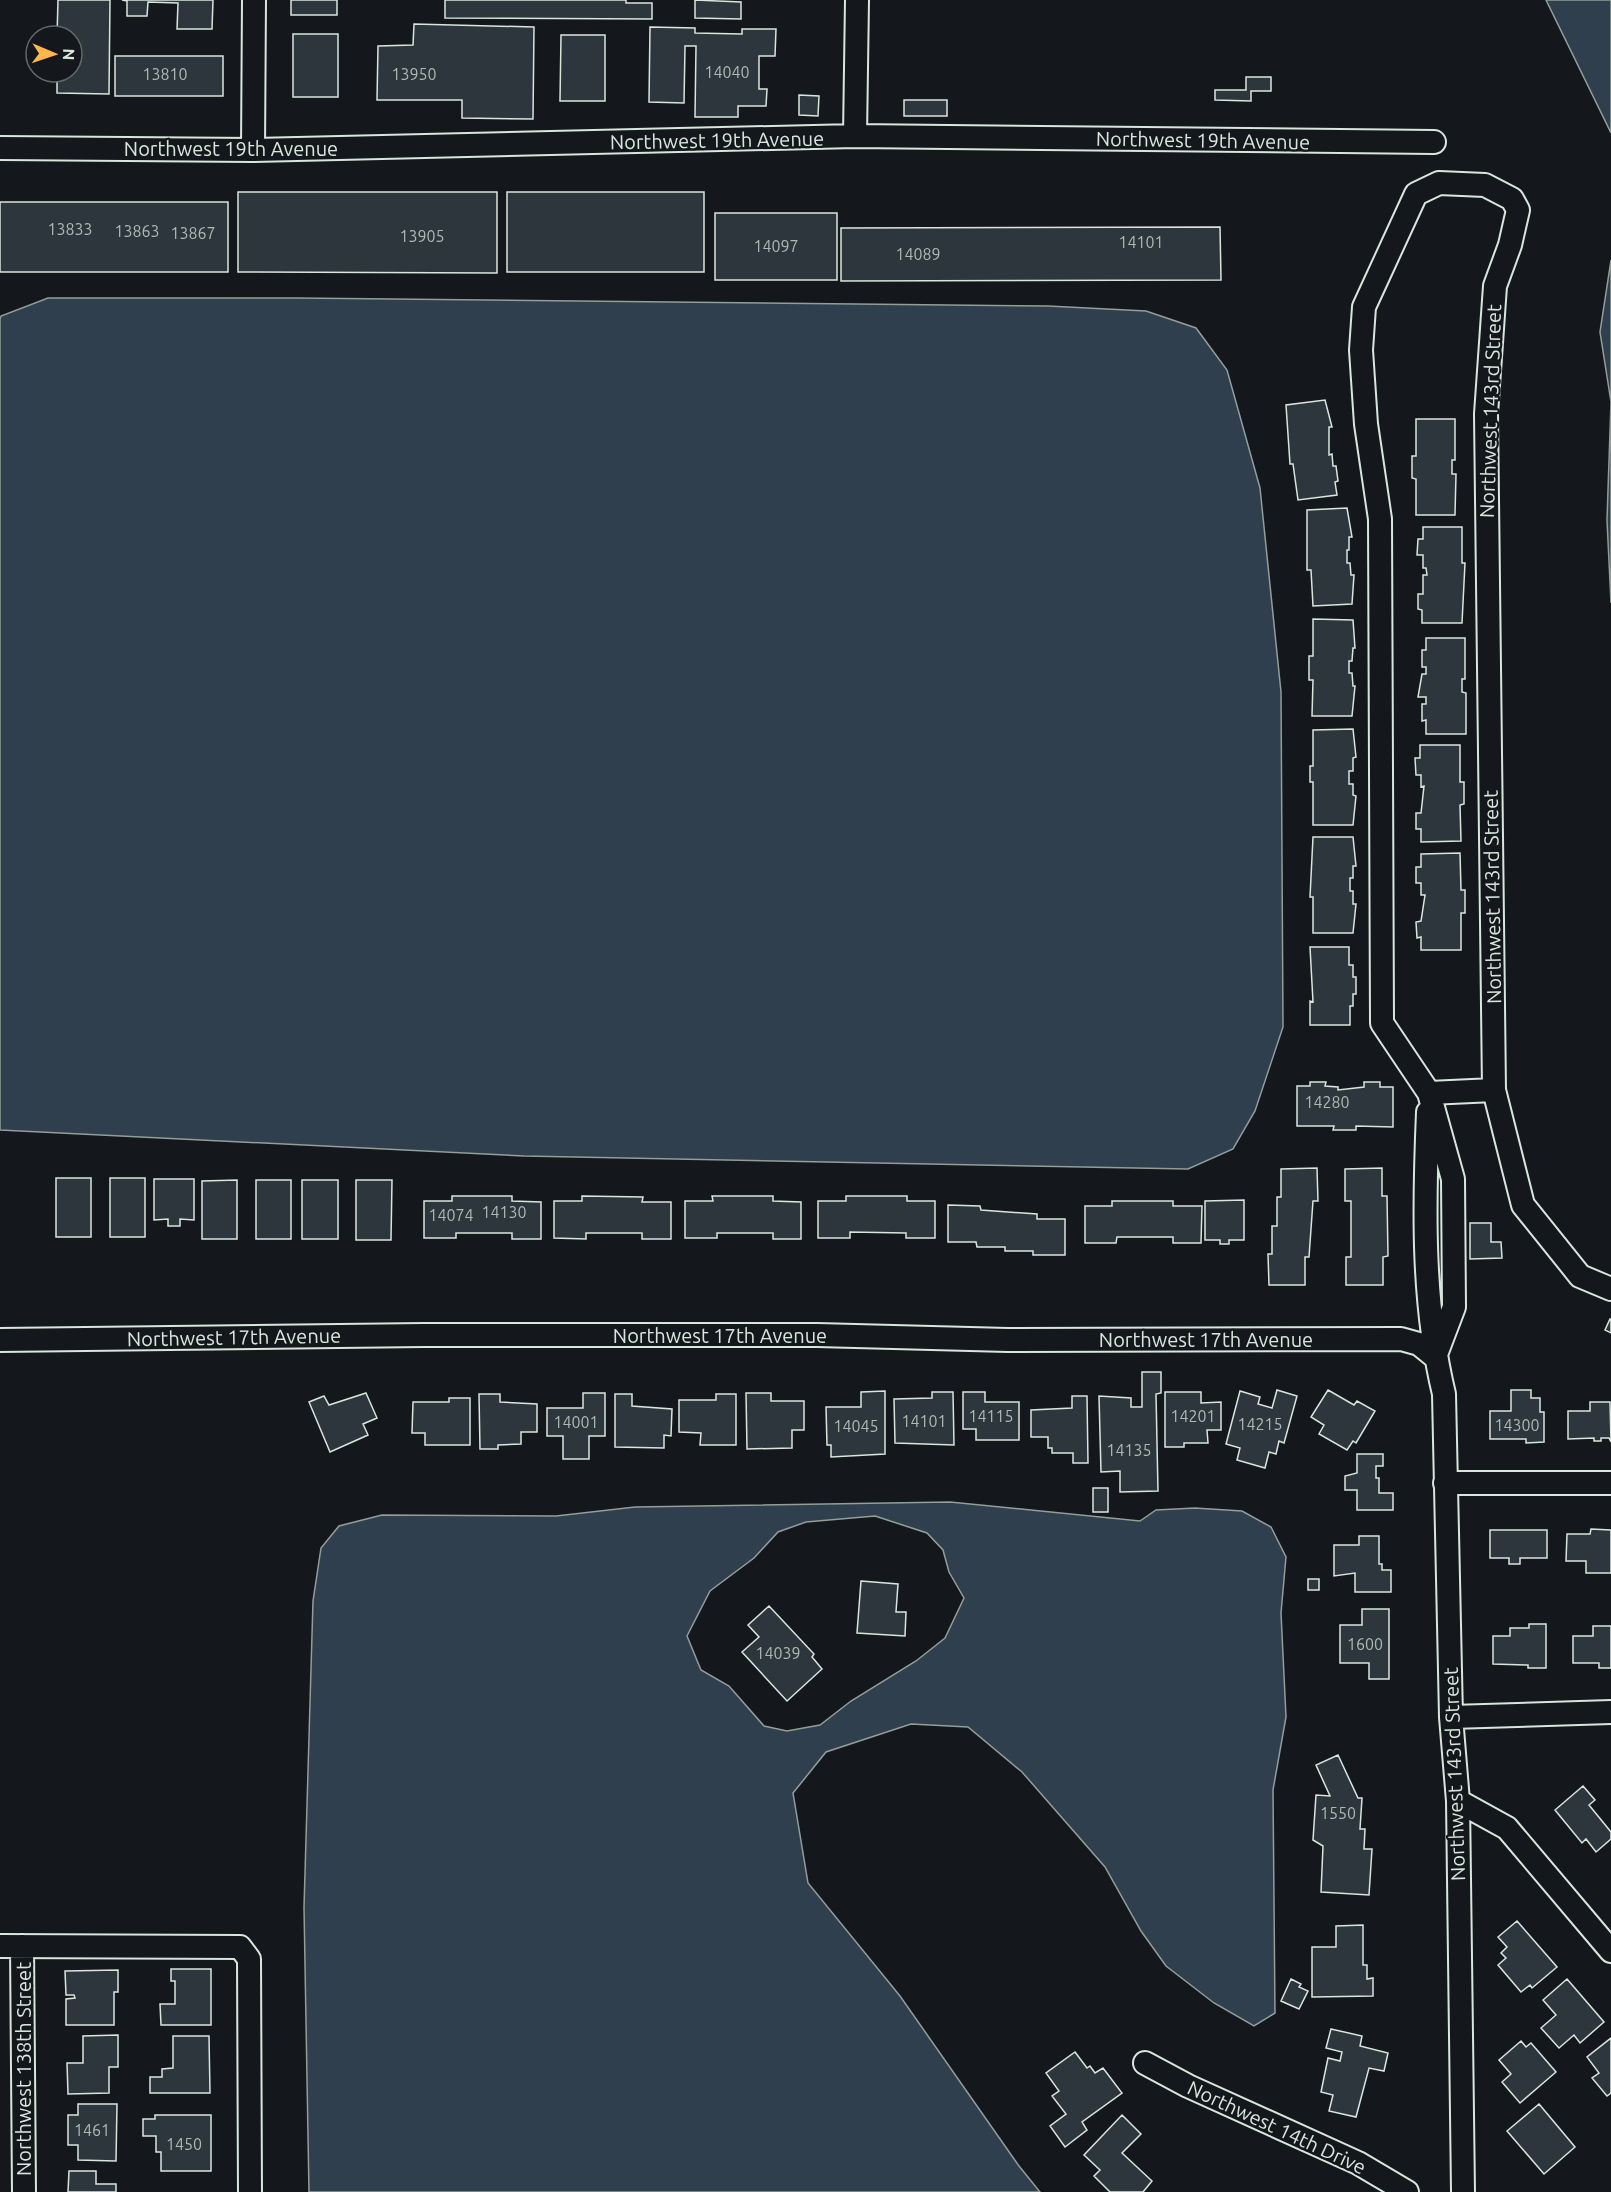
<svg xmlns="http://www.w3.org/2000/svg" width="1611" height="2192" viewBox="0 0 1611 2192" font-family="Ubuntu,sans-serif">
<rect width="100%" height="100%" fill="#14181c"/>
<path fill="#2f3f4d" stroke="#939e99" stroke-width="1.5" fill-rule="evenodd" d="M1546,0h65v133z
M1611,260v343l-4,-83 4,-118 -11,-70z
M48,298h250l750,8 98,5 50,17 31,42 33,118 21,204 2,335 -28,84 -22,38 -45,20 -664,-13 -524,-26v-811l1,-3z
M950,1502l190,19 16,-11 39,-2 47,3 29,16 15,30 -5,56 5,104 -13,73 2,223 -21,13 -40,-23 -48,-37 -25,-35 -36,-64 -83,-95 -54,-45 -57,-3 -85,28 -33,41 15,90 92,113 119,170 21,26h-731l-5,-285 9,-306 8,-53 18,-22 43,-11 174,1 79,-9zM875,1516l52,17 16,17 6,22 15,26 -19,40 -29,23 -65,40 -31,24 -33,6 -23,-5 -35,-40 -28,-16 -14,-34 23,-45 44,-33 24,-26 28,-10z"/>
<path fill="#2c363c" stroke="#d8e6dc" stroke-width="1.5" d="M58,0h52l-1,94 -52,-1v-21h15v-36h-15z
M122,0h91l-1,29h-35l1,-26 -30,-1 -1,14h-20v-15z
M291,0h46v15h-46z
M445,0h181v3h26v16l-207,-1z
M695,0l46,2v17l-46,-1z
M414,24l120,3 -1,92 -71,-1v-18h-85l1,-54 35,-1z
M650,27l45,1v5l47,1v-5h34l-1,27h-16v33h8l-1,17h-28v11h-43l1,-71h-11l-1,57 -35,-1z
M293,34h45v63h-45z
M561,35h44v66h-45z
M115,56h108v40h-108z
M1246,77h25v14h-20v10l-36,-1v-10h31z
M799,95l20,1 -1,20 -19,-1z
M904,100h43v16h-43z
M238,192h259v81l-259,-1z
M507,192h197v80h-197z
M0,202h228v70h-228z
M715,213h122v67h-122z
M1220,227l1,53 -380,1v-53z
M1325,400l7,27h-3v28l3,-1 1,12h3l2,15 -3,1 2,13 -39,5 -5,-36h-3l-4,-59z
M1416,419h39v41h-3v14h4l-1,41h-39v-36l-4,-1v-22h4z
M1347,508l5,29h-3v13h-2v13h3l1,12h3l-2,29 -39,2 -2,-36h-4v-60z
M1423,527h39v36h3l-3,60h-40v-13l-4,-1v-15h5v-19h4l-1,-7h-3v-13h-6l1,-16h5z
M1313,619l40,1 2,28h-2l-1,13h-3v12h3l1,13h2l-3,30h-40l1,-36h-4v-24h4z
M1426,638h39v41h-3v13l4,1v41h-40v-14l-4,1v-17h4v-7h-8l4,-23h4v-7h-4v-17h4z
M1353,729l3,28 -3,1v13h-4v13h4v11l3,1 -3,29h-40v-43h-3v-16h3v-36z
M1420,745h40v37h4v22l-4,1 1,36 -40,1v-13h-5v-16h5l3,-27 -3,1v-12h-5l-1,-17h5z
M1313,837h40l3,29h-3v12h-3v13h3v13h3l-3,29h-40v-36h-3z
M1460,853l1,37h4v23h-4v37h-40v-13l-4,1 -1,-16 5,-1 4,-26h-4v-12h-5v-16h5v-13z
M1310,947h39v18h4v12h3v17h-3v12h-3v19h-40v-24l3,1z
M1310,1082h16l-1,4 13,1v3l26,-3v-5h16v5h13v40l-37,-1v4h-23l1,-4h-37v-40h13z
M1317,1168l1,33h-5l-4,56h-4v28h-36l-1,-31h4v-28h5v-29h4v-28z
M1382,1168v28h5l1,60 -5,1v28h-37v-28h5v-56h-6v-32z
M56,1178h35v59h-35z
M110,1178h35v59h-35z
M154,1179h40v41l-14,-1v7h-12v-7l-14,1z
M237,1180v59h-35v-58z
M256,1180h35v59h-35z
M302,1180h36v59h-36z
M356,1180h36l-1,60h-35z
M452,1196h60v5l29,1v37h-29v-6h-56v5h-32v-37h28z
M582,1196l61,1 -1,5h29v37h-29v-6h-56v6l-32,-1v-37h28z
M712,1196h61v5l28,1v37h-28v-6h-56v5h-32v-37h28z
M846,1196h61v5h28v37h-29v-5l-56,-1v6h-32v-37h28z
M1244,1200v40h-15v4h-9v-4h-15v-39z
M1112,1201h61v5h29l-1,37h-28v-6h-56l-1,6h-31v-37h27z
M948,1205l32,1 1,4 56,4v5h28v36h-32v-4h-28v-4h-28l-1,-5h-28z
M1470,1223h21v19h10l1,16 -32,1z
M1610,1319h1v14l-6,-3z
M1142,1372h19v21l-5,1 2,97 -38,1v-21l-19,1 -2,-76 32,2v9h11z
M1277,1390l20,6 -13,47 -5,-2 -3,13 -7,-2 -4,16 -28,-8 3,-12 -14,-4 14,-53 20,6 -2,7 14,4z
M1328,1390l26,15 3,-4 18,10 -19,32 -3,-2 -6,9 -28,-16 5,-9 -13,-8z
M1511,1390h20v8h9v14h4v30l-18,1v-4h-36v-28h21z
M885,1391v63l-54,3v-12h-4l-1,-38h35v-15z
M932,1392h21l1,53 -59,-2 -1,-44 38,-1z
M963,1392h22v10h34v38h-43v-11h-13z
M1165,1392h36v11l20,-1v28h-14l1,13h-24v4h-19z
M366,1393l11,25 -14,6 5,11 -38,17 -21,-50 15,-6 5,9z
M583,1393h22v43h-16v23h-26v-23h-16v-28h36z
M746,1393h25v8h33v29h-12v18l-45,1z
M479,1394h21v8l37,2v28h-16v12l-23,1v4h-18z
M615,1394h17v12l40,3 -1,27 -7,-1v13l-49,-1z
M716,1394h20v51h-36l1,-12 -22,-1v-32h37z
M1072,1396h15l1,67h-15v-10h-21v-5h-4v-11h-17v-27l41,-2z
M449,1398h21v47h-45v-12h-13l1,-31h36z
M1590,1402h20l1,40 -2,-4h-8v3h-7v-3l-26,1v-28h22z
M1357,1454h26v12h-7v12h3v15h14v17h-36v-20h-12v-14l12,-3z
M1093,1488h15v24h-15z
M1591,1529l20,1v43h-25v-12h-20l1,-27h23z
M1490,1530h57v28h-27v6h-11v-6h-19z
M1359,1536h20v28h3v6h9v22h-36v-19l-21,3v-31h25z
M1308,1579h11v11h-11z
M861,1581l37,3 -2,28h10l-1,24 -48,-3z
M769,1606l45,48 -2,3 10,12 -35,32 -45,-49 17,-15 -11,-12z
M1362,1609h27v70h-20v-16h-29v-38h22z
M1529,1624h17v44h-18v-3l-35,-1v-28h17v-8h19z
M1593,1626h18v42h-12v-5h-26v-27h20z
M1338,1755l20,43h4l-2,31h5l-1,20h8l-3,46 -48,-3 2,-46 -10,-6 3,-45 14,1 -14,-31z
M1583,1786l12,14 -6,5 22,27v7l-15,13 -10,-13 -4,4 -27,-33z
M1517,1921l40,46 -25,21 -2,-3 -9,7 -23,-27 8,-7 -5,-5 6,-6 -9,-10z
M1363,1925v40h4v14l6,-1v18l-61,1v-50h24v-21z
M171,1969h40v56h-50l-1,-21h15v-23h-4z
M118,1970v22h-4v33h-48v-26l9,-1 -1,-3h-8l-1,-24z
M1291,1979l10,5 -2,3 9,4 -9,18 -18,-8z
M1567,1979l37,43 -24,21 -6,-8 -15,13 -18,-20 15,-13 -13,-15z
M1331,2029l31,7 -2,10 28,7 -4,18 -15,-3 -13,49 -27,-6 4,-16 -12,-3 7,-34 12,3 2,-9 -16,-4z
M118,2035v32h-9v26l-41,1 -1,-31h16v-27z
M173,2036h36l1,57h-60v-16h12v-8l11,-1z
M1611,2038v55l-4,3 -15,-18 7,-5 -12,-16z
M1521,2041l5,6 5,-4 25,29 -36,31 -18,-21 9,-8 -12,-14z
M1075,2052l12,16 3,-2 5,7 8,-5 19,25 -40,29 5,8 -22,17 -15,-21 16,-12 -14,-18 7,-5 -13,-18z
M78,2104h39l-1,57 -38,-1v-15h-10v-30h10z
M1539,2104l36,43 -31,27 -37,-43z
M155,2115h56v56h-50v-19h-5v-16h-13v-17h12z
M1122,2115l19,19 -19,19 30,28 -9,11h-33l-16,-16 6,-6 -16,-15z
M69,2171h27v13h20v8h-48z"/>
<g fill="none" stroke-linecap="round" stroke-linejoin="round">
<g stroke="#d8e6dc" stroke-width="26">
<path id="minor" d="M855,136l2,-136
M0,148l253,2 602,-14 579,6
M253,150l1,-150
M1429,1093l65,-3
M1428,1112c-4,93 -6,191 16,282l7,323 7,84 5,391
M0,1340l424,-5h393l191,5 393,-1 18,5 16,13
M1435,1357l19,-50 -1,-128 -24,-86 -47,-70 -2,-504 -14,-95 -5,-74 3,-43 52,-113 23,-11 46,2 27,14 6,11 -8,35 -15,41 -9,128 8,676 29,115 57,71 31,13
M1445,1483h166
M1451,1717l160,-5
M1458,1801l49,27 104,123
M0,1946l240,1 9,12 1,233
M22,1946l2,246
M1145,2063l43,23 170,77 49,29"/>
</g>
<use href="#minor" stroke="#14181c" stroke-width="22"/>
</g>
<g text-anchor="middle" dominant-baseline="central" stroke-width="4.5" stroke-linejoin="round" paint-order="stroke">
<g font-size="16" fill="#adbab4">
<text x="727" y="72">14040</text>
<text x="165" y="74">13810</text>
<text x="414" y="74">13950</text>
<text x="70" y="229">13833</text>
<text x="137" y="231">13863</text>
<text x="193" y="233">13867</text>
<text x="422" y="236">13905</text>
<text x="1141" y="242">14101</text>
<text x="776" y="246">14097</text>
<text x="918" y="254">14089</text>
<text x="1327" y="1102">14280</text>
<text x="504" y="1212">14130</text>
<text x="451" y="1215">14074</text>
<text x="991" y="1416">14115</text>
<text x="1193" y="1416">14201</text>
<text x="924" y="1421">14101</text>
<text x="576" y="1422">14001</text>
<text x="1260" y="1424">14215</text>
<text x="1517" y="1425">14300</text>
<text x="856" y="1426">14045</text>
<text x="1129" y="1450">14135</text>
<text x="1365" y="1644">1600</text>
<text x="778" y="1653">14039</text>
<text x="1338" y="1813">1550</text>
<text x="92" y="2130">1461</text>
<text x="184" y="2144">1450</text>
</g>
<g font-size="20" fill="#d8e6dc" stroke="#14181c">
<text transform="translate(717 140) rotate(-1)">Northwest 19th Avenue</text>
<text transform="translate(1203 140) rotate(1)">Northwest 19th Avenue</text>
<text x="231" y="148">Northwest 19th Avenue</text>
<text transform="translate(1490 411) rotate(-88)">Northwest 143rd Street</text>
<text transform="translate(1492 897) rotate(-91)">Northwest 143rd Street</text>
<text x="720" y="1335">Northwest 17th Avenue</text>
<text transform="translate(234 1337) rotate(-1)">Northwest 17th Avenue</text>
<text x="1206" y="1339">Northwest 17th Avenue</text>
<text transform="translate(1454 1774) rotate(-92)">Northwest 143rd Street</text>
<text transform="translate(23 2069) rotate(-90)">Northwest 138th Street</text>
<text transform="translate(1277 2127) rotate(25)">Northwest 14th Drive</text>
</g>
</g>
<g transform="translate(54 54) rotate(92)"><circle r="28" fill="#14181c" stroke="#626a69" stroke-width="1.5"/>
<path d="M0-4.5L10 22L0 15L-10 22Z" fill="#ffb74d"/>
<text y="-9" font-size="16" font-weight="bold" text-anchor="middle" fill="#d8e6dc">N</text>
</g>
</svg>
